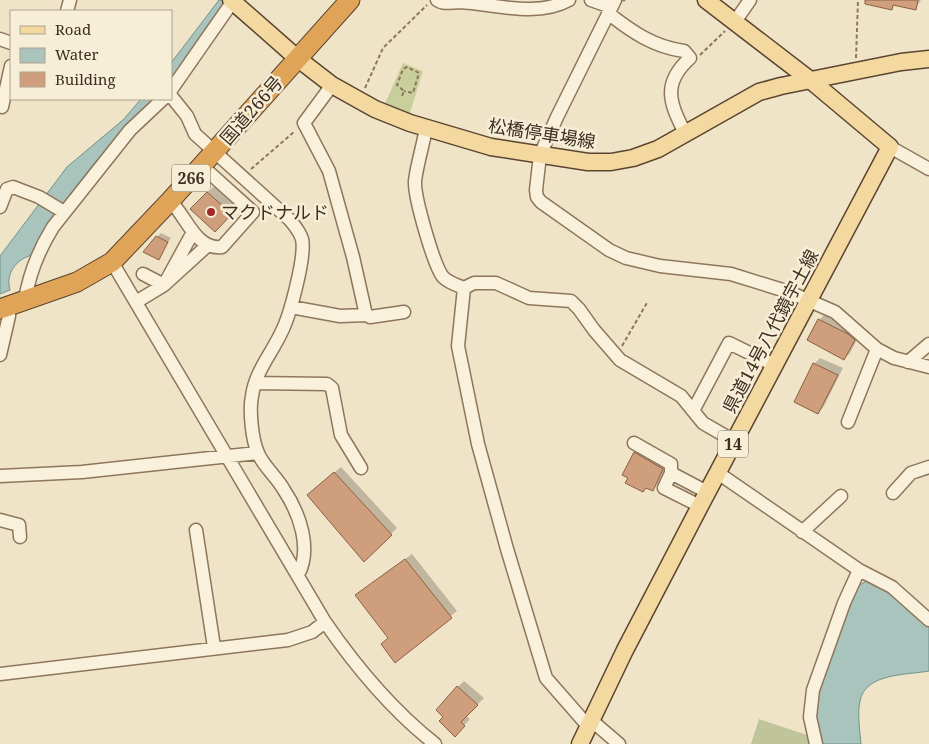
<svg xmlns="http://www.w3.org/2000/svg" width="929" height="744" viewBox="0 0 929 744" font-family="'Noto Serif','Noto Sans JP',serif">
<rect width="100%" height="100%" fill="#f0e4c8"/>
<path fill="#c9cf9b" d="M403,63l20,8 -14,45 -25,-10z"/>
<path fill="#bfc49a" d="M759,719l48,16 4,9h-60z"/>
<path fill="#a9c4bc" stroke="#6f938a" d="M219,0h8l-56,81v-18z
M141,99h15c-49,44 -92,98 -124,156 -15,4 -27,18 -22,35l-10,4v-38l67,-89 57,-48z
M868,580l27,13 34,34v44c-22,4 -64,2 -69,30 -3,14 0,30 1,43h-39l-8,-25 2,-29 39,-102z"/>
<path fill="#0003" d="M869,0h52l-6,9 -19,-5 -4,4z
M214,186l23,21 -22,24 -23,-22z
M161,233l10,5 -13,20 -1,-21z
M825,314l35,20 -10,19 -6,6 -25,-39z
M820,358l23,10 -19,38 -6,7 -4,-49z
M641,447l27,15 -10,21 -6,6 -23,-12 6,-24z
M341,467l56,61 -33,32 -49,-71z
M412,554l45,57 -62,50 -6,-24 -32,-42z
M464,681l20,17 -18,18 4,3 -15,16 -10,-18 13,-30z"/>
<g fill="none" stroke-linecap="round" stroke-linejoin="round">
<path stroke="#6f938a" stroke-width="3" d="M623,0h1"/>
</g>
<path fill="#cf9f7d" stroke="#8d5f41" d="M865,0h53l-2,10 -23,-5 -1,5 -27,-6z
M207,192l25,22 -17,18 -25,-23z
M156,236l12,6 -9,18 -16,-8z
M818,319l30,15 7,6 -11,20 -37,-20z
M813,363l25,12 -20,39 -24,-12z
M634,452l29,17 -10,22 -7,-3 -3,4 -18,-9 3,-5 -6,-3z
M334,472l58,63 -28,27 -57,-67z
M405,559l47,59 -57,45 -14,-19 7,-6 -33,-43z
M457,686l21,19 -17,17 4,4 -10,11 -16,-16 4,-4 -7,-7z"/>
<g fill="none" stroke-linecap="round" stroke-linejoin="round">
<g stroke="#8d765c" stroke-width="15">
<path id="minor" d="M437,0c7,5 15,2 23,2 35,2 76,16 109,-2
M591,0l20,7
M615,0l-58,117 -17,38 -4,35 1,7 4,5 68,48 17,8 34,8 71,8 58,18 46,20 42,37 17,9 35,9
M67,11l3,-11
M608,13c24,19 46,34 76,38l6,7c-29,26 -20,46 -4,77
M734,23l16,-23
M0,39l11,4
M332,85l-28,38 25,48 24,86 13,58 4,2 34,-5
M171,90l62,-89
M171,96l16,20 8,18 95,86c5,6 10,12 12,19 4,17 -12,76 -20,92 -10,22 -27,41 -30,65 -3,14 0,44 6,57 5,13 19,24 26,37 16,24 28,59 14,85
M2,107l9,-41
M426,128c-3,18 -9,36 -11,53 -1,16 19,85 28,96 6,6 14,8 21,11l10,-5h22l33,15 42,3 8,8 15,21 26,30 61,36 22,27 31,18
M890,147l39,22
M170,201c16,14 25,49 52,46l31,-35 -51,-46
M0,207l7,-18 6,-2 26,10 25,15
M112,262l213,360c31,45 67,88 110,122
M143,274l21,11 29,-53
M464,288l-6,58 20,98 29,105 39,129 42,48
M25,300c4,-25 15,-52 28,-73l77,-97 33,-31
M136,302l28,-17 44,-40
M291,307l49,9 26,-1
M0,355l9,-39v-11
M908,362l21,-18
M255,383l72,1 5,4 9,47 20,33
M694,409l35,-66 47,23
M848,422l29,-73
M634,443l37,21v9
M718,473l141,97 33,17 37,33
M0,476l82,-4 175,-19
M893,493l18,-20 18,-6
M700,506l-36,-18 7,-15 36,19
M0,520l19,5 1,12
M196,530l18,117
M802,532l39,-36
M0,674l288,-34 24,-8 13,-10
M591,720l28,24
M816,744l-6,-27 3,-27 31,-87 15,-33"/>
</g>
<g stroke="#5b4430" stroke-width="19">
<path id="major" d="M231,0l66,58 35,27 43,24 35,14 81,24 97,15h23l22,-4 25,-9 101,-57 22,-6 120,-24 28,-3
M580,744l45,-94 75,-144 190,-359 -81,-68 -103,-79"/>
</g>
<g stroke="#5b4430" stroke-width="21">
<path id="highway" d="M0,309l77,-27 35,-20 58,-61 180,-201"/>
</g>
<path stroke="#8d765c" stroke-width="2" stroke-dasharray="4 2.5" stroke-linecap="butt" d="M700,55l25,-24
M856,58l2,-58
M365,88l18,-40 44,-43
M402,96l2,-5 -7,-6 6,-16 4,-2 12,6 -6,20 -9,-2
M251,169l44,-38
M622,346l26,-45"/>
<use href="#minor" stroke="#faf1dc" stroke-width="12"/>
<use href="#major" stroke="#f3d9a0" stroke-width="16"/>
<use href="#highway" stroke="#e0a458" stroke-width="19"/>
</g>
<circle fill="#9e2a2b" stroke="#f7eed8" stroke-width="2" cx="211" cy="212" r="5"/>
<g text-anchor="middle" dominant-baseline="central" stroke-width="5" stroke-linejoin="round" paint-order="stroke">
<g fill="#f7eed8" stroke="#756857" stroke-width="1">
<rect x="172" y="164.5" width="38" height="27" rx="4"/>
<rect x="718" y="430.5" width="30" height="27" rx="4"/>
</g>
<g font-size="16" font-weight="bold" fill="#3d2e20">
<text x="191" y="178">266</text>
<text x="733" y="444">14</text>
</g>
<g font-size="18" fill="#3d2e20" stroke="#f7eed8">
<text transform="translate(251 110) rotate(-49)">国道266号</text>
<text transform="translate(542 133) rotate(9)">松橋停車場線</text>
<text transform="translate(770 331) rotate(-62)">県道14号八代鏡宇土線</text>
</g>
<g font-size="18" fill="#3d2e20" stroke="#f7eed8" text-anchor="start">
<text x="221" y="212">マクドナルド</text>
</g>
</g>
<rect x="10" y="10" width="162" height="90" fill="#f7eed8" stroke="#ada18e"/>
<rect x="20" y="26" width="25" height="8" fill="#f3d9a0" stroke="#ada18e"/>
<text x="55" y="35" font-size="15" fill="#3d2e20">Road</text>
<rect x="20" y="48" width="25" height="15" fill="#a9c4bc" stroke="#ada18e"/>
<text x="55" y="60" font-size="15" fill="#3d2e20">Water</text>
<rect x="20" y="72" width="25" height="15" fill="#cf9f7d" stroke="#ada18e"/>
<text x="55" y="85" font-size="15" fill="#3d2e20">Building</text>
</svg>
